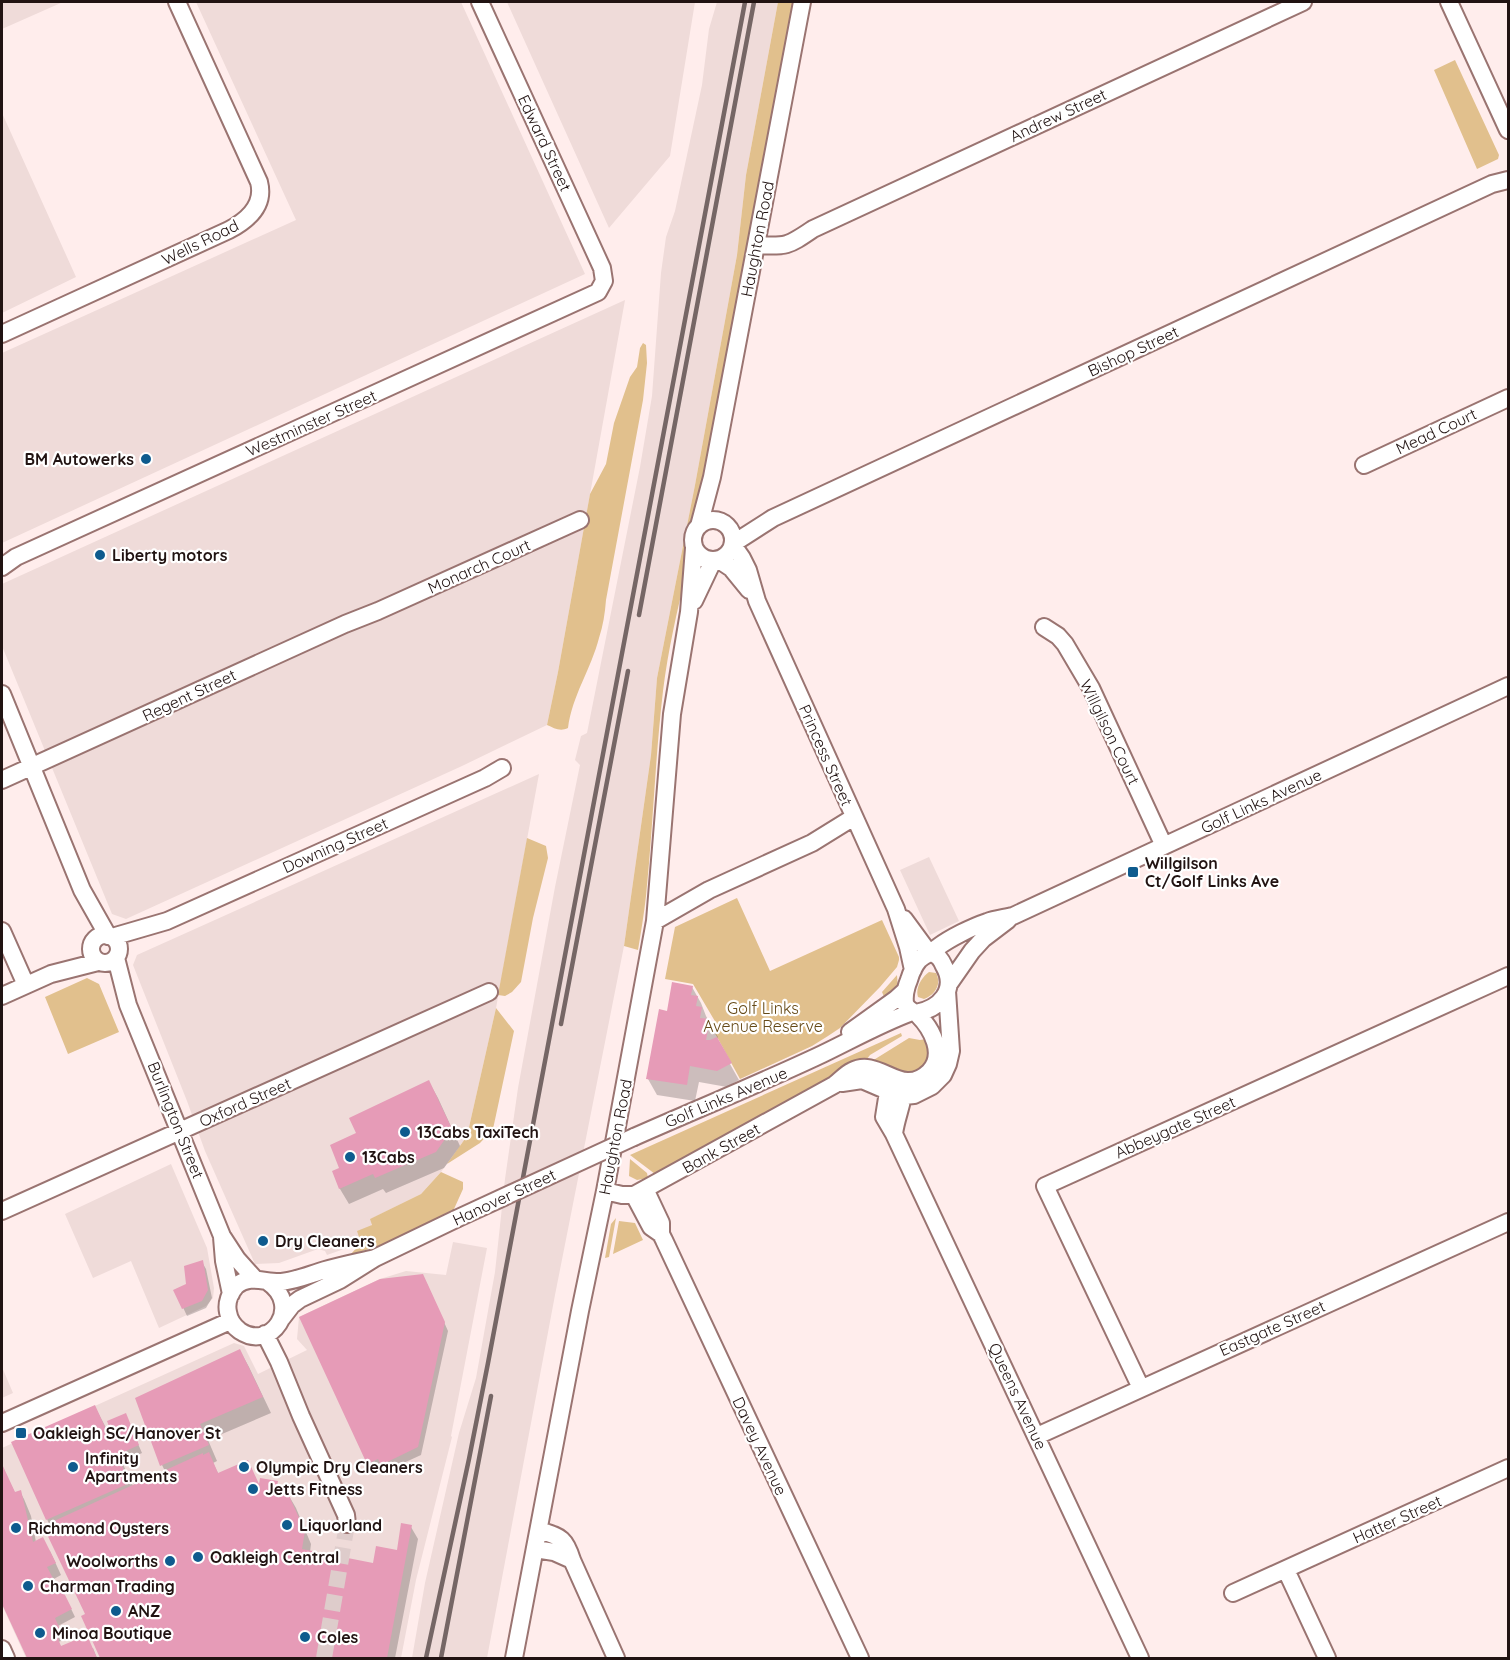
<svg xmlns="http://www.w3.org/2000/svg" width="1510" height="1660" viewBox="0 0 1510 1660" font-family="Quicksand,sans-serif">
<rect width="100%" height="100%" fill="#ffedec"/>
<path fill="#efdbd9" d="M2,2h61l-61,27z
M196,2h265l124,272 -583,269v-190l294,-133z
M507,2h188l-25,154 -61,72z
M717,2h61l-32,173 -9,80 -42,230 -38,193 -6,77 -27,191 -69,349 -68,363h-75l13,-75 34,-150 17,-55 19,-106 10,-93 13,-91 37,-201 25,-122 -5,-5 6,-24 6,-3 53,-266 12,-71 9,-123 5,-36 9,-26 27,-126 7,-56z
M2,113l74,164 -74,36z
M625,300l-67,372 -11,53 -85,41 -336,153 -14,-5 -110,-268v-62z
M539,774l-43,234 -29,128 -26,36 -20,22 -50,25 1,5 -11,19 -34,12 -2,-4 -7,-2 -39,14 -24,1 -50,-113 -18,-50 -54,-136 4,-10z
M929,857l30,64 -29,14 -30,-65z
M171,1164l36,84 7,40 -1,10 -7,8 -47,22 -28,-67 -38,17 -28,-64z
M453,1242l34,6 -36,188 1,1 -36,143 -15,78h-375l-24,-53v-157l232,-105 10,3 14,28 49,-24 -10,-11 2,-22 81,-38 26,-8 40,4z
M2,1367l11,26 -11,5z"/>
<path fill="#e1c08d" d="M778,2h17l-73,386 -28,134c-11,19 -2,29 -7,49 -10,39 -19,80 -24,120 -8,68 -10,137 -17,205 -2,18 -5,36 -8,54l-14,-4 27,-191 6,-77 38,-193 42,-230 9,-80z
M1455,60l44,95 -1,4 -21,10 -43,-99z
M643,343l3,2 1,18 -4,37 -37,200c-1,13 -3,26 -7,38 -8,31 -27,58 -31,90 -8,4 -14,0 -21,-3l11,-53 32,-178 16,-30 8,-41 16,-46 7,-10 3,-19z
M527,838l19,8 2,12 -15,60 -12,64 -9,10 -7,4 -7,-1z
M737,898l33,73 112,-51 17,37v3l-2,7 -17,20 -40,41 -12,8 -16,10 -72,33 -29,-53 5,-3 -23,-39 -28,-5 10,-52z
M929,972l7,1c6,11 -1,22 -12,26l-6,-2c-3,-9 4,-20 11,-25z
M897,975l1,14 -13,10 -3,-7z
M87,978l12,6 20,48 -51,22 -23,-57z
M496,1008l18,23 -21,98 -13,14 -33,21 20,-28z
M901,1033l1,3 -32,19 -3,4v2l-212,113 -25,-19z
M909,1038l11,2 6,-1c9,14 -1,34 -18,35 -8,0 -27,-9 -36,-13z
M630,1159l17,14 1,5 -11,2 -8,-4z
M441,1172l22,10v7l-9,20 -60,32 -44,14 11,-12 -4,-12 15,-6 -2,-6 51,-25z
M616,1218l-7,39 -4,1 6,-34z
M619,1221l16,2 8,17 -30,14z"/>
<path fill="#0003" d="M692,987l9,16 5,13 12,21 -1,4 22,39 -12,7 -28,-5 -4,19 -38,-6 -9,-16 20,-67z
M429,1082l9,16 22,48 -16,22 -58,25 -3,-4 -34,15 -9,-15 -7,-17 8,-3 17,-36z
M202,1262l4,7 6,29 -6,10 -19,8 -12,-26 13,-5z
M427,1284l21,47 -27,124 -35,16 -3,-5 -10,5 -72,-153z
M240,1351l9,16 22,46 -63,27 9,21 -4,2 6,12 41,12 17,-4 7,12 5,1 7,12 15,36 -1,8 65,13 23,-13 13,-25 7,12 -23,119h-293l-19,-41 4,-3 -40,-95 48,-112 17,32 17,-16 13,30 -20,9 11,24 32,-15 -3,-6z
M2,1467l13,26 5,-1 4,7 7,17 5,26 14,9 11,24 -9,5 10,10 13,27 -17,9 6,14 -6,2 4,6h31l4,10h-68l-27,-58z"/>
<path fill="#e69bb7" d="M672,982l21,4 -2,9 7,1 -2,10 6,1 -2,11 10,1 -4,21h4l7,-3 15,26 -15,8 -27,-5 -3,19 -41,-6 13,-70 8,2z
M429,1080l23,49 -16,23 -61,26 -2,-4 -34,15 -7,-18 7,-3 -9,-23 26,-12 -7,-15z
M203,1260l5,30 -6,11 -20,8 -9,-19 13,-6 -2,-18z
M423,1274l22,48 -27,125 -37,18 -3,-6 -11,5 -68,-147 81,-38z
M240,1349l23,48 -63,27 9,21 -49,21 -25,-68z
M95,1405l15,33 3,-1 -6,-16 19,-8 13,32 -22,10 13,28 -84,37 -35,-78z
M209,1452l9,21 30,-13 11,24 1,-6 18,3 -3,14 5,1 1,-3 9,2v3l15,33 -3,18 71,14 3,-17 21,4 4,-27 11,2 -25,133h-287l-19,-42 4,-2 -42,-88 160,-73v2z
M2,1464l13,28 6,-2 12,52 10,-5 13,26 -9,4 8,15 3,-1 14,28 -17,9 6,14 -5,2 5,12 26,-11 10,23h-70l-25,-54z"/>
<g fill="none" stroke-linecap="round" stroke-linejoin="round">
<path stroke="#decccb" stroke-width="16" stroke-dasharray="16 8" stroke-linecap="butt" d="M324,1658l23,-134"/>
<g stroke="#9a7471" stroke-width="20">
<path id="minor" d="M1449,2l59,128
M756,245c31,2 32,1 57,-16l490,-227
M2,334l227,-104c19,-10 36,-25 30,-48l-82,-180
M1364,465l144,-67
M693 540a20 20 0 1 1 40 0a20 20 0 1 1-40 0Z
M699,526l13,-49 90,-475
M734,543l39,-25 719,-334 16,-4
M733,545l9,13 6,12 9,31 139,308 12,38 5,23
M719,560l12,8 18,22
M2,567l14,-10 582,-265 6,-11 -2,-13 -122,-266
M694,601l19,-40
M1044,627l14,9 7,8 26,44 73,158
M2,694l80,196 26,46
M2,780l343,-156 33,-13 202,-91
M904,919l25,34
M655,921l54,-31 103,-47 42,-26
M2,931l24,54
M91 949a14 14 0 1 1 28 0a14 14 0 1 1-28 0Z
M112,937l55,-16 318,-143 17,-10
M116,958l12,47 94,231 15,23 18,20
M949,984l23,-33 11,-12 25,-19
M2,996l49,-22 47,-12
M916,1013c23,-4 42,-23 28,-47 -3,-7 -6,-11 -13,-13
M850,1032l46,-33 10,-9
M898,1080l-11,18 -3,19 10,17 246,524
M842,1083l20,-3 28,12 14,4 10,-1 18,-9 11,-11 5,-11 3,-13 -4,-60
M894,1134c2,-17 10,-32 10,-49
M634,1137c61,-27 122,-52 182,-80 32,-15 63,-33 96,-45
M645,1189l16,34v11l3,6 196,418
M605,1191l17,4h12l200,-110c6,-4 11,-11 18,-14 27,-15 49,28 77,1 17,-17 3,-43 -11,-57 -5,-4 -11,-5 -13,-12 -1,-8 1,-16 4,-23 2,-7 5,-14 10,-20 4,-4 7,-5 11,-7 3,-2 5,-4 8,-6 12,-9 34,-20 49,-25 8,-3 18,-4 26,-6l495,-230
M634,1195l17,32 10,7
M2,1211l487,-219
M222,1237l2,24 7,33
M268,1282c35,24 3,70 -28,49 -7,-5 -11,-12 -12,-19 -2,-9 2,-19 8,-26 14,-12 29,-3 45,-4 14,-1 30,-8 44,-12 17,-5 33,-8 50,-12
M282,1318l10,-13 8,-6 40,-19 35,-22 81,-39
M265,1334l14,28 22,54 45,99 1,9
M1141,1388l-96,-202 463,-210
M2,1423l228,-102
M1037,1436l471,-214
M539,1530c21,7 26,7 33,30l44,98
M535,1549l19,3 18,8
M1286,1570l41,88
M1233,1593l275,-125
M2,1649l4,9
M514,1658l66,-347 25,-120 50,-270 17,-207 17,-102 5,-64"/>
</g>
<use href="#minor" stroke="#fff" stroke-width="16"/>
<path stroke="#756665" stroke-width="4.5" d="M639,615l115,-613
M561,1024l67,-353
M426,1658l43,-199 19,-96 257,-1361
M441,1658l50,-262"/>
<g stroke="#9a7471" stroke-width="20" stroke-linecap="butt">
<path id="minor-bridge" d="M456,1219l178,-82"/>
</g>
<use href="#minor-bridge" stroke="#fff" stroke-width="16"/>
</g>
<g fill="#0e5b8e" stroke="#fff" stroke-width="2">
<circle cx="146" cy="459" r="6"/>
<circle cx="100" cy="555" r="6"/>
<rect x="1127" y="866" width="12" height="12" rx="3"/>
<circle cx="405" cy="1132" r="6"/>
<circle cx="350" cy="1157" r="6"/>
<circle cx="263" cy="1241" r="6"/>
<rect x="15" y="1427" width="12" height="12" rx="3"/>
<circle cx="73" cy="1467" r="6"/>
<circle cx="244" cy="1467" r="6"/>
<circle cx="253" cy="1489" r="6"/>
<circle cx="287" cy="1525" r="6"/>
<circle cx="16" cy="1528" r="6"/>
<circle cx="198" cy="1557" r="6"/>
<circle cx="170" cy="1561" r="6"/>
<circle cx="28" cy="1586" r="6"/>
<circle cx="116" cy="1611" r="6"/>
<circle cx="40" cy="1633" r="6"/>
<circle cx="305" cy="1637" r="6"/>
</g>
<g text-anchor="middle" dominant-baseline="central" stroke-width="4.5" stroke-linejoin="round" paint-order="stroke">
<g font-size="16" fill="#211312" stroke="#fff">
<text transform="translate(1058 115) rotate(-25)">Andrew Street</text>
<text transform="translate(545 143) rotate(65)">Edward Street</text>
<text transform="translate(757 239) rotate(-79)">Haughton Road</text>
<text transform="translate(200 242) rotate(-26)">Wells Road</text>
<text transform="translate(1133 351) rotate(-25)">Bishop Street</text>
<text transform="translate(311 423) rotate(-24)">Westminster Street</text>
<text transform="translate(1436 431) rotate(-25)">Mead Court</text>
<text transform="translate(479 566) rotate(-24)">Monarch Court</text>
<text transform="translate(189 695) rotate(-25)">Regent Street</text>
<text transform="translate(1110 732) rotate(64)">Willgilson Court</text>
<text transform="translate(826 755) rotate(66)">Princess Street</text>
<text transform="translate(1261 801) rotate(-25)">Golf Links Avenue</text>
<text transform="translate(335 845) rotate(-24)">Downing Street</text>
<text transform="translate(726 1097) rotate(-23)">Golf Links Avenue</text>
<text transform="translate(245 1102) rotate(-24)">Oxford Street</text>
<text transform="translate(176 1120) rotate(68)">Burlington Street</text>
<text transform="translate(1175 1127) rotate(-24)">Abbeygate Street</text>
<text transform="translate(615 1137) rotate(-79)">Haughton Road</text>
<text transform="translate(721 1148) rotate(-29)">Bank Street</text>
<text transform="translate(504 1197) rotate(-25)">Hanover Street</text>
<text transform="translate(1272 1328) rotate(-24)">Eastgate Street</text>
<text transform="translate(1018 1396) rotate(65)">Queens Avenue</text>
<text transform="translate(760 1446) rotate(65)">Davey Avenue</text>
<text transform="translate(1397 1519) rotate(-24)">Hatter Street</text>
</g>
<g font-size="16" font-weight="bold" fill="#211312" stroke="#fff" text-anchor="start">
<text x="134" y="459" text-anchor="end">BM Autowerks</text>
<text x="112" y="555">Liberty motors</text>
<text x="1145" y="863">Willgilson<tspan x="1145" dy="18">Ct/Golf Links Ave</tspan></text>
<text x="417" y="1132">13Cabs TaxiTech</text>
<text x="362" y="1157">13Cabs</text>
<text x="275" y="1241">Dry Cleaners</text>
<text x="33" y="1433">Oakleigh SC/Hanover St</text>
<text x="85" y="1458">Infinity<tspan x="85" dy="18">Apartments</tspan></text>
<text x="256" y="1467">Olympic Dry Cleaners</text>
<text x="265" y="1489">Jetts Fitness</text>
<text x="299" y="1525">Liquorland</text>
<text x="28" y="1528">Richmond Oysters</text>
<text x="210" y="1557">Oakleigh Central</text>
<text x="158" y="1561" text-anchor="end">Woolworths</text>
<text x="40" y="1586">Charman Trading</text>
<text x="128" y="1611">ANZ</text>
<text x="52" y="1633">Minoa Boutique</text>
<text x="317" y="1637">Coles</text>
</g>
<g font-size="16" fill="#664a17" stroke="#fff">
<text x="763" y="1008">Golf Links<tspan x="763" dy="18">Avenue Reserve</tspan></text>
</g>
</g>
<rect width="1510" height="1660" fill="none" stroke="#211312" stroke-width="6"/>
</svg>
